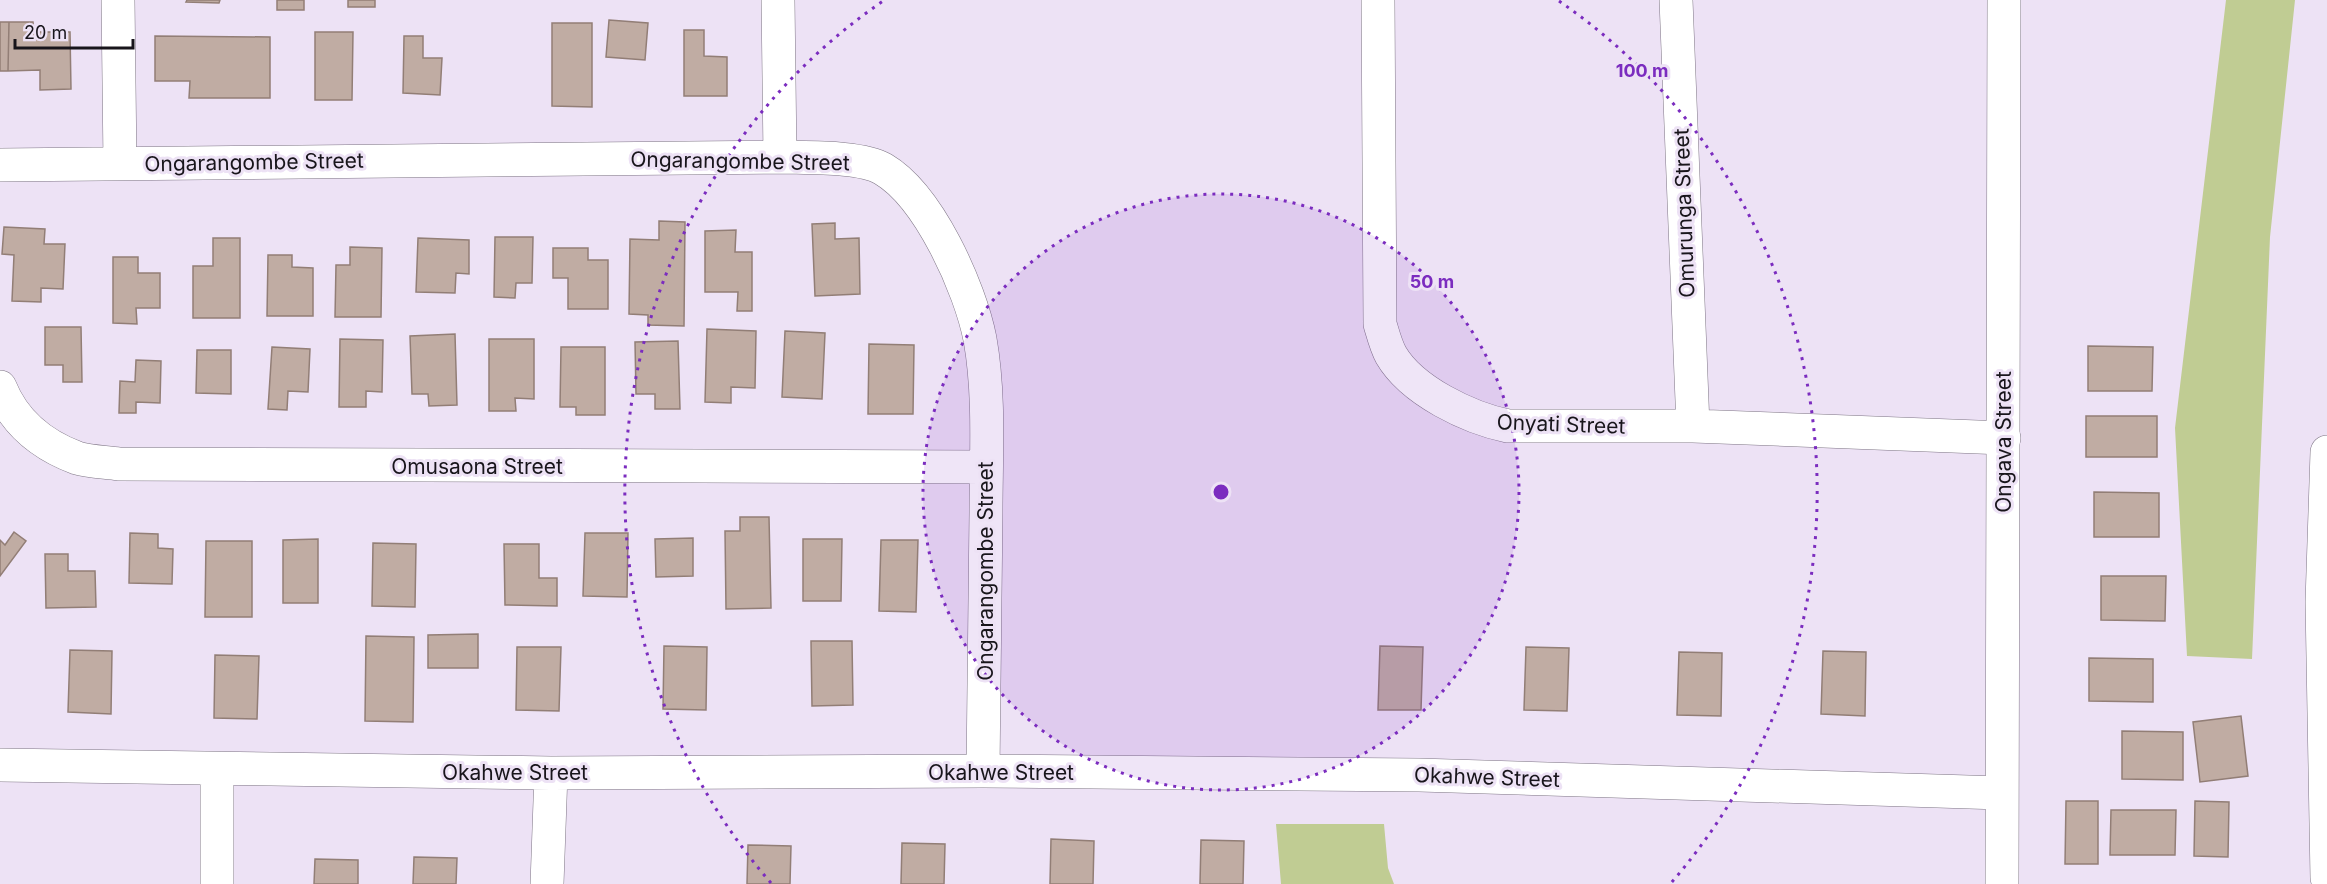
<svg xmlns="http://www.w3.org/2000/svg" width="2327" height="884" viewBox="0 0 2327 884" font-family="Inter,sans-serif">
<rect width="100%" height="100%" fill="#ede2f5"/>
<path fill="#c0cc93" d="M2226,0h69l-25,237 -18,422 -65,-3 -12,-228z
M1276,824h108l4,44 6,16h-113z"/>
<path fill="#c0aca3" stroke="#927e76" stroke-width="1.5" d="M187,0h33l-1,3 -33,-1z
M277,0h27v10h-27z
M348,0h27v7h-27z
M609,20l39,3 -3,37 -39,-3z
M0,22h9l-1,49h-8z
M9,22h24l1,10h36l1,57 -31,1v-20l-32,1z
M552,23h40v84l-40,-1z
M684,30h20v26l23,1v39h-43z
M315,32h38l-1,68h-37z
M155,36l115,1v61h-81l1,-17h-35z
M404,36h19v22h19l-2,37 -37,-2z
M659,221l26,1 -1,104 -36,-1v-10l-19,-1 1,-75 29,1z
M835,223v16l24,-1 1,56 -45,2 -3,-72z
M4,227l41,2 -1,15h21l-2,45 -22,-1v14l-29,-1 2,-46 -12,-1z
M736,230l-1,22h17v59h-15l1,-19h-33v-61z
M495,237h38l-1,46h-16l-1,15 -21,-1z
M213,238h27v80h-47v-52h20z
M418,238l51,2v34l-13,-1 -1,20 -39,-1z
M350,247l32,1 -1,69h-46l1,-52h14z
M553,248h35v12h20v49h-40v-31h-15z
M268,255h24v12l21,1v48h-46z
M113,257h25v16h22v35h-24l1,16 -24,-1z
M45,327h36l1,55h-19v-17h-18z
M707,329l49,2 -1,57 -24,-1v16l-26,-1z
M785,331l40,2 -3,66 -40,-2z
M455,334l2,71 -28,1 -1,-12h-16l-2,-58z
M340,339l43,1 -1,52 -16,-1v16h-27z
M489,339h45v60l-19,-1 1,13h-27z
M678,341l2,68h-25v-15h-19l-1,-52z
M869,344l45,1 -1,69h-45z
M2088,346l65,1 -1,44h-64z
M272,347l38,2 -2,43 -20,-1 -1,19 -19,-1z
M561,347h44v68h-29v-8h-16z
M197,350h34v44l-35,-1z
M136,360l25,1 -1,42 -24,-1v11h-17l1,-32 15,1z
M2086,416h71v41h-71z
M2094,492l65,1v44h-65z
M740,517h29l2,91 -45,1 -1,-78h15z
M14,532l12,9 -26,35v-36l5,5z
M130,533l28,1v14l15,1 -1,35 -43,-1z
M585,533h43l-1,64 -44,-1z
M693,538v38l-37,1 -1,-38z
M318,539v64h-35v-63z
M803,539h39l-1,62h-38z
M881,540h37l-2,72 -37,-1z
M206,541h46v76h-47z
M373,543l43,1 -1,63 -43,-1z
M504,544h35v34h18v28l-52,-1z
M45,554h23v17h27l1,36 -50,1z
M2101,576h65l-1,45 -64,-1z
M478,634v34h-50v-33z
M366,636l48,1 -1,85 -48,-1z
M811,641h41l1,64 -41,1z
M664,646l43,1 -1,63 -43,-1z
M1380,646l43,1 -2,63h-43z
M517,647h44l-2,64 -43,-1z
M1526,647l43,1 -2,63 -43,-1z
M70,650l42,1 -1,63 -43,-2z
M1823,651l43,1 -1,64 -44,-2z
M1679,652l43,1 -1,63 -44,-1z
M215,655l44,1 -2,63 -43,-1z
M2089,658l64,1v43l-64,-1z
M2241,716l7,60 -48,6 -7,-60z
M2122,731l61,1v48l-61,-1z
M2066,801h32v63h-33z
M2195,801l34,1 -1,55 -34,-1z
M2111,810h65l-1,45h-65z
M1051,839l43,2 -1,43h-43z
M1201,840l43,1 -1,43h-43z
M902,843l43,1 -1,40h-43z
M748,845l43,1 -1,38h-43z
M414,857l43,1 -1,26h-43z
M315,859l43,1v24h-44z"/>
<g fill="none" stroke-linecap="round" stroke-linejoin="round">
<g stroke="#7e7585" stroke-width="34">
<path id="minor" d="M118,0l2,164
M778,0l2,157
M1378,0l2,324c3,10 6,22 11,31 21,36 78,63 117,71h185l311,12
M1676,0l17,426
M0,165l780,-8c26,1 81,-1 103,12 46,27 87,119 97,170 10,56 6,117 6,173 -1,86 -2,173 -3,259
M0,387c14,35 42,58 77,71 13,4 29,4 42,6l867,3
M0,765l551,8 432,-2 436,4 582,18
M217,884v-115
M547,884l4,-111"/>
</g>
<g stroke="#7e7585" stroke-width="34">
<path id="tertiary" d="M2002,884l2,-884"/>
</g>
<g stroke="#7e7585" stroke-width="34">
<path id="secondary" d="M2327,452l-5,150 5,276"/>
</g>
<use href="#minor" stroke="#fff" stroke-width="33"/>
<use href="#tertiary" stroke="#fff" stroke-width="33"/>
<use href="#secondary" stroke="#fff" stroke-width="33"/>
</g>
<circle cx="1221" cy="492" r="298" fill="#7b2cbf" fill-opacity=".12"/>
<g fill="none" stroke="#7b2cbf" stroke-width="3" stroke-dasharray="3 6">
<circle cx="1221" cy="492" r="298"/>
<path d="M771 883A596 596 0 0 1 883 1M1559 1A596 596 0 0 1 1671 883"/>
</g>
<g text-anchor="middle" dominant-baseline="central" stroke-width="6" stroke-linejoin="round" paint-order="stroke">
<g font-size="21" fill="#18151b" stroke="#ede2f5">
<text transform="translate(740 161) rotate(1)">Ongarangombe Street</text>
<text transform="translate(254 162) rotate(-1)">Ongarangombe Street</text>
<text transform="translate(1684 213) rotate(-92)">Omurunga Street</text>
<text transform="translate(1561 424) rotate(2)">Onyati Street</text>
<text transform="translate(2003 442) rotate(-90)">Ongava Street</text>
<text x="477" y="466">Omusaona Street</text>
<text transform="translate(985 571) rotate(-90)">Ongarangombe Street</text>
<text x="515" y="772">Okahwe Street</text>
<text x="1001" y="772">Okahwe Street</text>
<text transform="translate(1487 777) rotate(2)">Okahwe Street</text>
</g>
</g>
<circle cx="1221" cy="492" r="9" fill="#7b2cbf" stroke="#ede2f5" stroke-width="3"/>
<g font-size="18" text-anchor="middle" font-weight="bold" fill="#7b2cbf" stroke="#ede2f5" stroke-width="6" stroke-linejoin="round" paint-order="stroke">
<text x="1642" y="77">100 m</text>
<text x="1432" y="288">50 m</text>
</g>
<path d="M15 39v9h118v-9" fill="none" stroke="#18151b" stroke-width="3"/>
<text x="24" y="39" font-size="18" fill="#18151b" stroke="#ede2f5" stroke-width="4.5" paint-order="stroke">20 m</text>
</svg>
